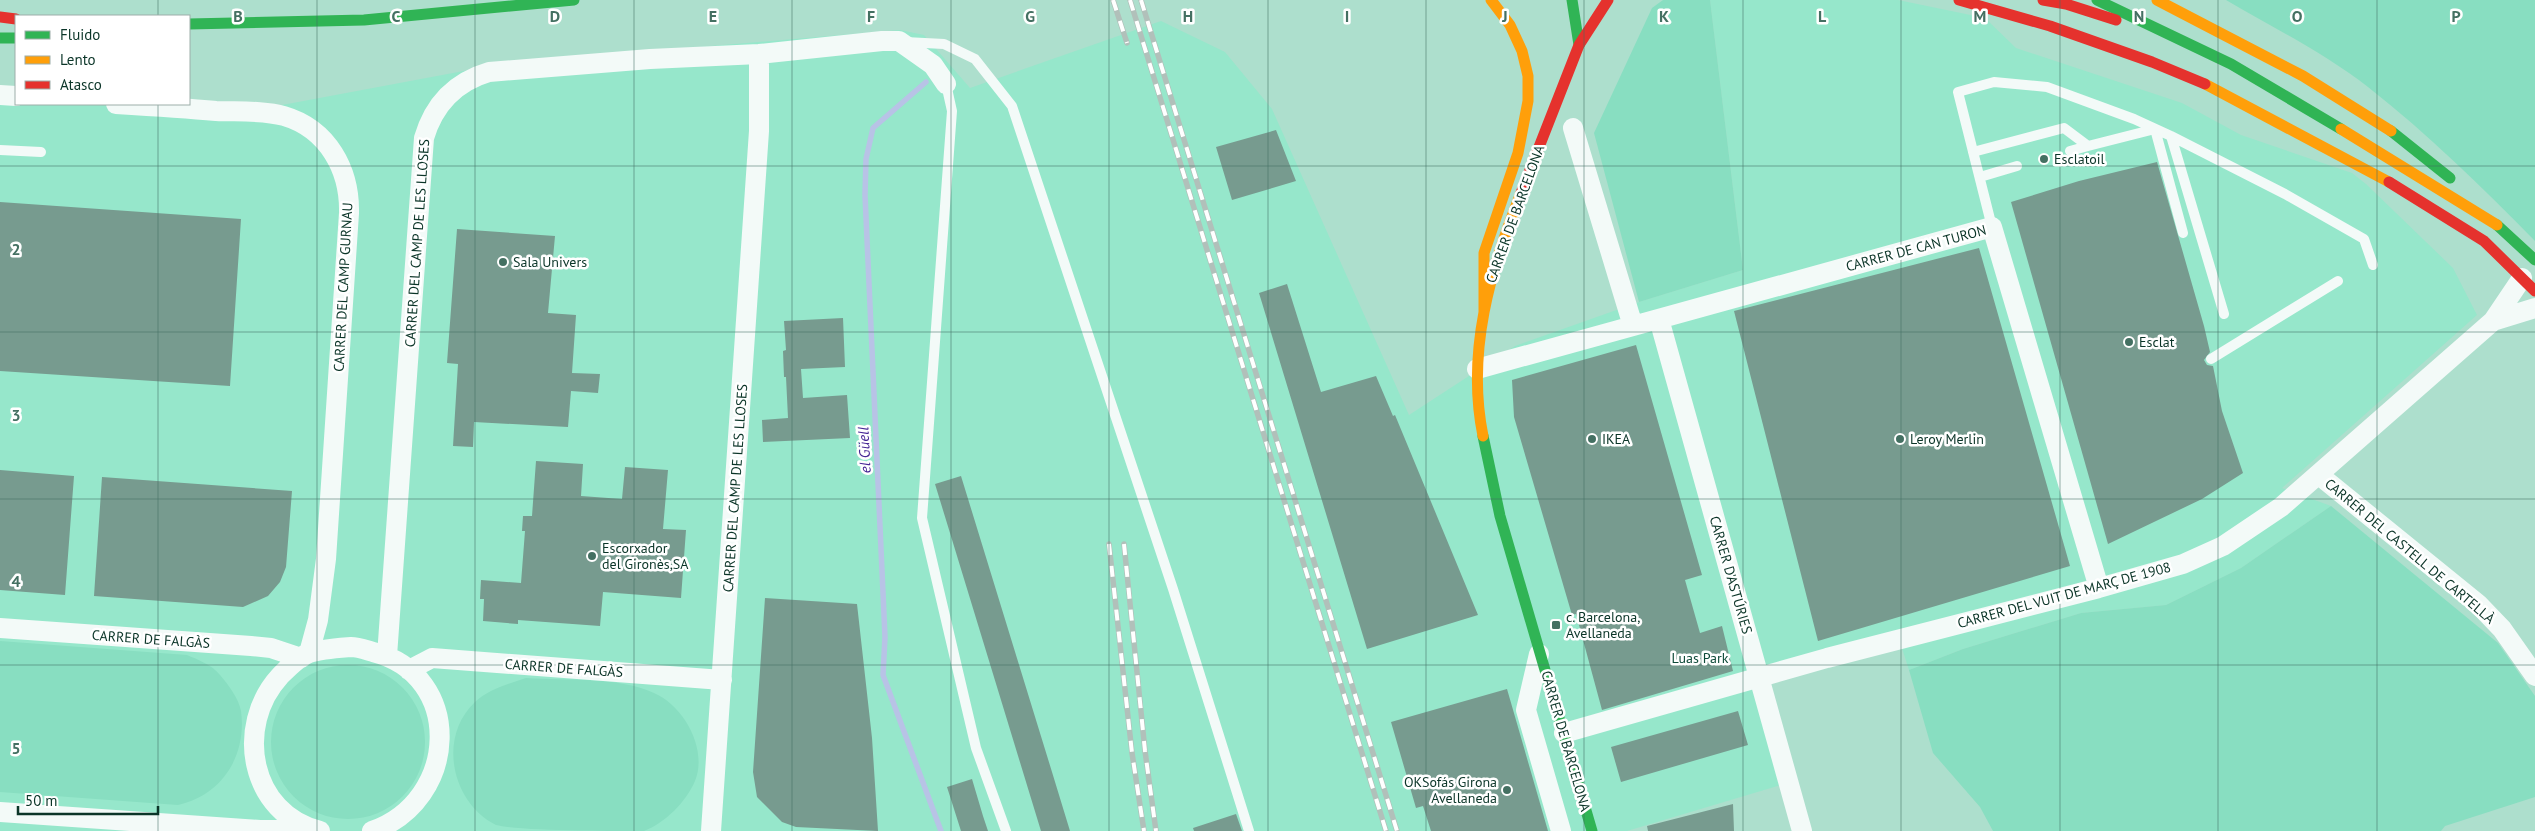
<svg xmlns="http://www.w3.org/2000/svg" width="2535" height="831" viewBox="0 0 2535 831" font-family="'PT Sans',sans-serif">
<rect width="100%" height="100%" fill="#addfcd"/>
<path fill="#96e7cb" d="M1710,0h188l87,18 31,30 166,55 59,32 111,38 14,11 87,84 24,47 -195,173 49,18 -90,62 -75,37 -85,8 -118,36 -54,21 -10,-31 -137,38 29,105 -164,49h-1627v-740l16,13h173l77,4 235,-44 399,-34 24,5 46,53 191,-67 64,31 47,57 137,306 106,-69 124,-44 104,-32z"/>
<path fill="#88dec1" d="M1663,0h47l33,270 -104,32 -45,-169 58,-125z
M2226,0h309v241c-53,-54 -107,-107 -167,-154 -44,-34 -94,-59 -142,-87z
M2331,506l167,137 37,53v101l-90,29 -4,5h-448l-13,-24 -47,-54 -24,-83 54,-21 118,-36 85,-8 75,-37z
M0,641l187,14c12,5 25,10 33,20 8,9 19,24 21,36 6,45 -19,84 -63,94l-178,-13z
M271 742a77 77 0 1 1 154 0a77 77 0 1 1-154 0Z
M526,678c41,3 90,-2 128,15 30,13 54,56 41,88 -9,21 -30,42 -51,50 -31,0 -123,0 -148,-6 -44,-22 -59,-87 -21,-123 14,-13 33,-18 51,-24z"/>
<g fill="none" stroke-linecap="round" stroke-linejoin="round">
<path stroke="#b8c3e6" stroke-width="5.5" d="M926,82l-53,46 -7,31 -1,36 20,442 -2,38 58,156"/>
</g>
<path fill="#779b8f" d="M1276,130l20,51 -64,19 -16,-53z
M2157,162l47,164 6,26 -6,8 3,5 6,1 9,45 21,62 -41,26 -94,45 -97,-342 68,-21z
M0,202l241,17 -11,167 -230,-15z
M457,229l98,7 -7,77 28,2 -4,58 28,1 -2,19 -27,-2 -3,36 -94,-5 -1,25 -20,-1 5,-82 -11,-1z
M1979,248l91,318 -252,75 -84,-330z
M1287,284l34,108 55,-16 17,40 2,-1 83,200 -111,34 -108,-356z
M843,318l2,49 -44,2 2,29 44,-3 3,43 -87,4 -1,-22 26,-2 -2,-41h-2l-1,-26 3,-1 -2,-29z
M1636,345l66,230 -17,5 15,53 22,-7 11,45 -131,39 -26,-96 -4,1 -58,-198 -2,-37z
M536,461l47,3 -2,32 41,3 3,-32 43,3 -5,59 23,1 -5,68 -78,-6 -3,34 -82,-6v4l-35,-3 1,-22h-4l1,-19 40,3 4,-52h-3l1,-15h9z
M0,470l74,6 -9,119 -65,-5z
M961,476l91,296 18,59h-29l-91,-298 -15,-49z
M102,477l190,14 -6,76 -6,15 -12,14 -25,11 -149,-11z
M765,598l92,6 15,134 6,93 -82,-4 -14,-5 -25,-25 -4,-25z
M1507,689l41,142h-117l-8,-25 -7,2 -25,-86z
M1738,711l10,34 -127,37 -10,-35z
M972,779l11,37 5,15h-27l-14,-44z
M1733,804l1,27h-86l-1,-5z
M1236,814l6,17h-48l-1,-3z"/>
<g fill="none" stroke-linecap="round" stroke-linejoin="round">
<path stroke="#f3faf8" stroke-width="10" d="M905,42l39,2 31,15 37,47 161,483 76,242
M946,84l6,27 -30,407 54,230 30,83
M2171,136l53,178
M0,150l41,2
M2070,151l18,-5
M1973,152l91,-24 24,18 67,-17 28,104
M1980,177l37,-11
M1992,227l-34,-135 36,-10 53,5 87,32 37,17 114,58 79,45 9,26
M2211,359l127,-78"/>
<path stroke="#f3faf8" stroke-width="20" d="M0,95l16,1
M116,104c33,2 66,4 100,7 21,1 47,-1 68,5 44,13 66,54 65,97l-23,346 -8,61 -9,33
M1573,128l60,198
M1659,319l143,512
M2493,321l42,-13
M1477,369l515,-142 107,361
M2319,475l159,129 24,25 33,47
M0,628l251,18 20,2 30,10
M1539,654l-13,56 35,121
M387,656l37,-518c10,-34 31,-56 65,-66l161,-13 109,-5 123,-13h17l34,24 13,19
M409,670l23,-12 290,22
M1564,733l263,-75 272,-70 84,-24 40,-18 58,-39 212,-186 29,-43
M0,812l260,18h52
M320,831c-70,-17 -86,-105 -40,-155 8,-8 18,-19 29,-23 12,-4 29,-5 42,-6 7,0 15,3 22,5 92,23 86,149 -1,179
M711,831l48,-700v-77"/>
<path stroke="#30b455" stroke-width="11" d="M1572,0l7,45
M2097,0l134,64 110,65
M189,24l175,-4 210,-20
M0,38h16
M2391,131l59,47
M2497,225l38,35
M1483,436l17,80 92,315"/>
<path stroke="#ff9f0a" stroke-width="11" d="M2157,0l146,76 88,55
M2205,84l184,98
M2341,129l156,96
M1484,312v-59l34,-100 10,-52v-25l-6,-25 -12,-26 -19,-25
M1483,436c-17,-83 7,-166 38,-243"/>
<path stroke="#e5322d" stroke-width="11" d="M1959,0l91,26 102,36 53,22
M2043,0l23,4 50,16
M0,17l16,2
M2389,182l95,59 51,50
M1521,193l58,-148 29,-45"/>
<g stroke="#b1c0ba" stroke-width="5.5">
<path id="rail" d="M1113,0l14,43
M1130,0l256,831
M1141,0l256,831
M1109,544l23,209 12,78
M1124,544l21,207 11,80"/>
</g>
<use href="#rail" stroke="#fff" stroke-width="4" stroke-dasharray="11" stroke-linecap="butt"/>
</g>
<path fill="none" stroke="#447062" stroke-width="1" stroke-opacity="0.55" d="M158,0v16M317,0v831M475,0v831M634,0v831M792,0v831M951,0v831M1109,0v831M1268,0v831M1426,0v831M1584,0v831M1743,0v831M1901,0v831M2060,0v831M2218,0v831M2377,0v831M158,104v727M0,166h2535M0,332h2535M0,499h2535M0,665h2535"/>
<g fill="#447062" stroke="#fff" stroke-width="2">
<circle cx="2044" cy="159" r="5"/>
<circle cx="503" cy="262" r="5"/>
<circle cx="2129" cy="342" r="5"/>
<circle cx="1592" cy="439" r="5"/>
<circle cx="1900" cy="439" r="5"/>
<circle cx="592" cy="556" r="5"/>
<rect x="1551" y="620" width="10" height="10" rx="2.5"/>
<circle cx="1507" cy="790" r="5"/>
</g>
<g text-anchor="middle" dominant-baseline="central" stroke-width="5" stroke-linejoin="round" paint-order="stroke">
<g font-size="14" fill="#0b3528" stroke="#fff" text-anchor="start">
<text x="2054" y="159">Esclatoil</text>
<text x="513" y="262">Sala Univers</text>
<text x="2139" y="342">Esclat</text>
<text x="1602" y="439">IKEA</text>
<text x="1910" y="439">Leroy Merlin</text>
<text x="602" y="548">Escorxador<tspan x="602" dy="16">del Gironès,SA</tspan></text>
<text x="1566" y="617">c. Barcelona,<tspan x="1566" dy="16">Avellaneda</tspan></text>
<text x="1497" y="782" text-anchor="end">OKSofás Girona<tspan x="1497" dy="16">Avellaneda</tspan></text>
</g>
<g font-size="14" fill="#0b3528" stroke="#fff">
<text transform="translate(1515 214) rotate(-70)">CARRER DE BARCELONA</text>
<text transform="translate(417 243) rotate(-86)">CARRER DEL CAMP DE LES LLOSES</text>
<text transform="translate(1916 248) rotate(-15)">CARRER DE CAN TURON</text>
<text transform="translate(343 287) rotate(-87)">CARRER DEL CAMP GURNAU</text>
<text transform="translate(735 488) rotate(-86)">CARRER DEL CAMP DE LES LLOSES</text>
<text transform="translate(2410 551) rotate(40)">CARRER DEL CASTELL DE CARTELLÀ</text>
<text transform="translate(1731 575) rotate(74)">CARRER D'ASTÚRIES</text>
<text transform="translate(2064 595) rotate(-15)">CARRER DEL VUIT DE MARÇ DE 1908</text>
<text transform="translate(151 639) rotate(4)">CARRER DE FALGÀS</text>
<text transform="translate(564 668) rotate(4)">CARRER DE FALGÀS</text>
<text transform="translate(1566 741) rotate(74)">CARRER DE BARCELONA</text>
</g>
<g font-size="14" fill="#0d4a38" stroke="#fff">
<text x="1700" y="658">Luas Park</text>
</g>
<g font-size="15" font-style="italic" fill="#472795" stroke="#fff">
<text transform="translate(864 450) rotate(-93)">el Güell</text>
</g>
</g>
<g font-size="16" text-anchor="middle" font-weight="bold" fill="#447062" stroke="#fff" stroke-width="5" stroke-linejoin="round" paint-order="stroke">
<text x="238" y="22">B</text>
<text x="396" y="22">C</text>
<text x="555" y="22">D</text>
<text x="713" y="22">E</text>
<text x="871" y="22">F</text>
<text x="1030" y="22">G</text>
<text x="1188" y="22">H</text>
<text x="1347" y="22">I</text>
<text x="1505" y="22">J</text>
<text x="1664" y="22">K</text>
<text x="1822" y="22">L</text>
<text x="1980" y="22">M</text>
<text x="2139" y="22">N</text>
<text x="2297" y="22">O</text>
<text x="2456" y="22">P</text>
<text x="16" y="255">2</text>
<text x="16" y="421">3</text>
<text x="16" y="587">4</text>
<text x="16" y="754">5</text>
</g>
<rect x="15" y="15" width="175" height="90" fill="#ffffff" stroke="#9daea9"/>
<rect x="25" y="31" width="25" height="8" fill="#30b455" stroke="#9daea9"/>
<text x="60" y="40" font-size="15" fill="#0b3528">Fluido</text>
<rect x="25" y="56" width="25" height="8" fill="#ff9f0a" stroke="#9daea9"/>
<text x="60" y="65" font-size="15" fill="#0b3528">Lento</text>
<rect x="25" y="81" width="25" height="8" fill="#e5322d" stroke="#9daea9"/>
<text x="60" y="90" font-size="15" fill="#0b3528">Atasco</text>
<path d="M18 806v8h140v-8" fill="none" stroke="#0b3528" stroke-width="2.5"/>
<text x="25" y="806" font-size="15" fill="#0b3528" stroke="#ffffff" stroke-width="4" paint-order="stroke">50 m</text>
</svg>
